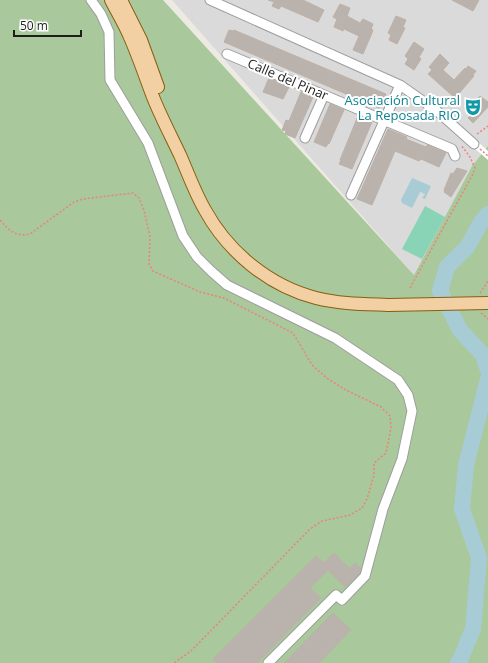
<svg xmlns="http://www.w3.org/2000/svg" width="488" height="663" viewBox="0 0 488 663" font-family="'Open Sans',sans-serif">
<rect width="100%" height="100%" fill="#edeae3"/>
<path fill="#dbdada" d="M172,0h316v146l-16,20 -58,109z"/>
<path fill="#a9c89c" d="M0,0h163l251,275 58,-109 16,-20v517h-488z"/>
<path fill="#89d4b7" d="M425,206l20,11 -23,42 -20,-10z"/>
<path fill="#a8ccd6" d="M412,178l19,8 -6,13 -3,-1 3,-4 -5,-2 -8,16 -10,-5 -1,-3z"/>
<path fill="#fff" d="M477,141l11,10v9l-16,-14z"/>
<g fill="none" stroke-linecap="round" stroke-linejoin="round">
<path stroke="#a8ccd6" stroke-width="16" d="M488,214l-7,8 -13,24 -21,21 -7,24 20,39 23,25 5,15
M458,663l2,-3 13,-31 6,-71 -17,-49 4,-44 22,-86"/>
</g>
<path fill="#bab3ad" stroke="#bdb1a7" d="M268,0h35l21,10 -6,12 -37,-16 -2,3 -7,-3 2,-4z
M452,0h27l-6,11z
M340,4l10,4 -3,8 13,7 3,-4 10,5 -2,5 2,1 -1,3 -9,21 -10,-4 6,-14 -15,-7 -1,2 -9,-4 3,-8 -4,-2z
M396,16l10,4 -3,7 2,1 -8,16 -8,-4 2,-5 -3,-2z
M229,30l4,1 1,-1 152,64 -7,14 -155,-66z
M414,42l10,7 -5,8 2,2 -7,11 -9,-6 3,-5 -3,-3z
M440,54l9,9 -6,7 11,10 11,-12 1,1 2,-3 8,5 -3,4 1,1 -19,22 -27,-24 4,-4 -3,-3z
M269,78l20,9 -6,12 -20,-7z
M301,92l12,5 -18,41 -10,-4 1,-3 -4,-1 4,-10 3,1z
M480,96l8,6v5l-15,16 -5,-5 4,-4 -6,-5 8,-9 1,1z
M330,104l14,6 -15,34 -1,-1 -2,4 -12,-5z
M358,116l14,6 -20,47 -13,-5 2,-4h-1z
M388,129l19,8 -1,2 20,8 1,-2 19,8 -7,14 -18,-8 -2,2 -24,-10 -23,54 -15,-6z
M457,168l10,3 -16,26 -7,-5 1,-2h-1l7,-17 2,1z
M334,553l16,16 5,-6 6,6 -1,4 -15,14 -17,-17 -18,18 11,10 -64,65h-39l-5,-4 103,-103 8,7z
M333,613l18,17 -32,33h-35z"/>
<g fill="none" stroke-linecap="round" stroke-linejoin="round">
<g stroke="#9e9e9e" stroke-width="11">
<path id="minor" d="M91,0l10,14 8,18 1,48 38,63 35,93 14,21 14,14 16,14 108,53 63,42 10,15 4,16 -10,48 -19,50 -18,67 -23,24 -6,-5 -68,68
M210,0l190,85 37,26 37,33
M227,54l225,95 3,7
M305,138l19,-43
M351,195l49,-110"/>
</g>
<g stroke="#865f0f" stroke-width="14">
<path id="major" d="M111,0c6,12 13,23 18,35 9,20 16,41 24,62 8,20 18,39 27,58 8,18 15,38 25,55 23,42 64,76 111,88 24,6 48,6 72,7
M121,0l20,40 17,47"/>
</g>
<path stroke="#eb8376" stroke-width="1.5" stroke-dasharray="2 2" stroke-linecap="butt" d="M477,134l11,-8
M480,149l8,7
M0,220c10,11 15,17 30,14l44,-32 9,-3 50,-6 6,5 5,12 6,27 -1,27 4,7 47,21 24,6 69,35 19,32 16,14 18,11 35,17 9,9 1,12 -5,25 -12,10v12l-7,24 -5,9 -12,7 -28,6 -12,8 -119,122 -17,12
M410,288l63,-114 2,-6 -5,-11 -9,-12
M480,293l8,-12
M481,313l7,6"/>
<use href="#minor" stroke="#fff" stroke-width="9"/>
<use href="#major" stroke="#f2d0a3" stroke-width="12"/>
<g stroke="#865f0f" stroke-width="14" stroke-linecap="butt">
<path id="major-bridge" d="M388,305l100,-2"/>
</g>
<use href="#major-bridge" stroke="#f2d0a3" stroke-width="12"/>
</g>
<defs>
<g id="theatre-bare" transform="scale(1.38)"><path d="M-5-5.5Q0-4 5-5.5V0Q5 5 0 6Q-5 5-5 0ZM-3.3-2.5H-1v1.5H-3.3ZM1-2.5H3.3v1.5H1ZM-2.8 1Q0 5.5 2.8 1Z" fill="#0f9aa8" stroke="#fff" stroke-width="2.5" paint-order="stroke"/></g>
</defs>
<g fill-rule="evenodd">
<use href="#theatre-bare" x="473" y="107"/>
</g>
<g text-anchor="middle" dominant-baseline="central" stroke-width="4" stroke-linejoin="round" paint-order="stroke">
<g font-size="13" fill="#1d1d1d" stroke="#fff">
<text transform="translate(288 79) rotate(23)">Calle del Pinar</text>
</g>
<g font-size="13" fill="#0d838f" stroke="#fff" text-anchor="end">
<text x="460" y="100">Asociación Cultural<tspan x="460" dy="15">La Reposada RIO</tspan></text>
</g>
</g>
<path d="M14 30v6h67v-6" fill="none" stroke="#1d1d1d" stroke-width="2"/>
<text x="20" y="30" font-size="12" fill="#1d1d1d" stroke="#ffffff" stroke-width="3" paint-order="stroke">50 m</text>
</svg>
